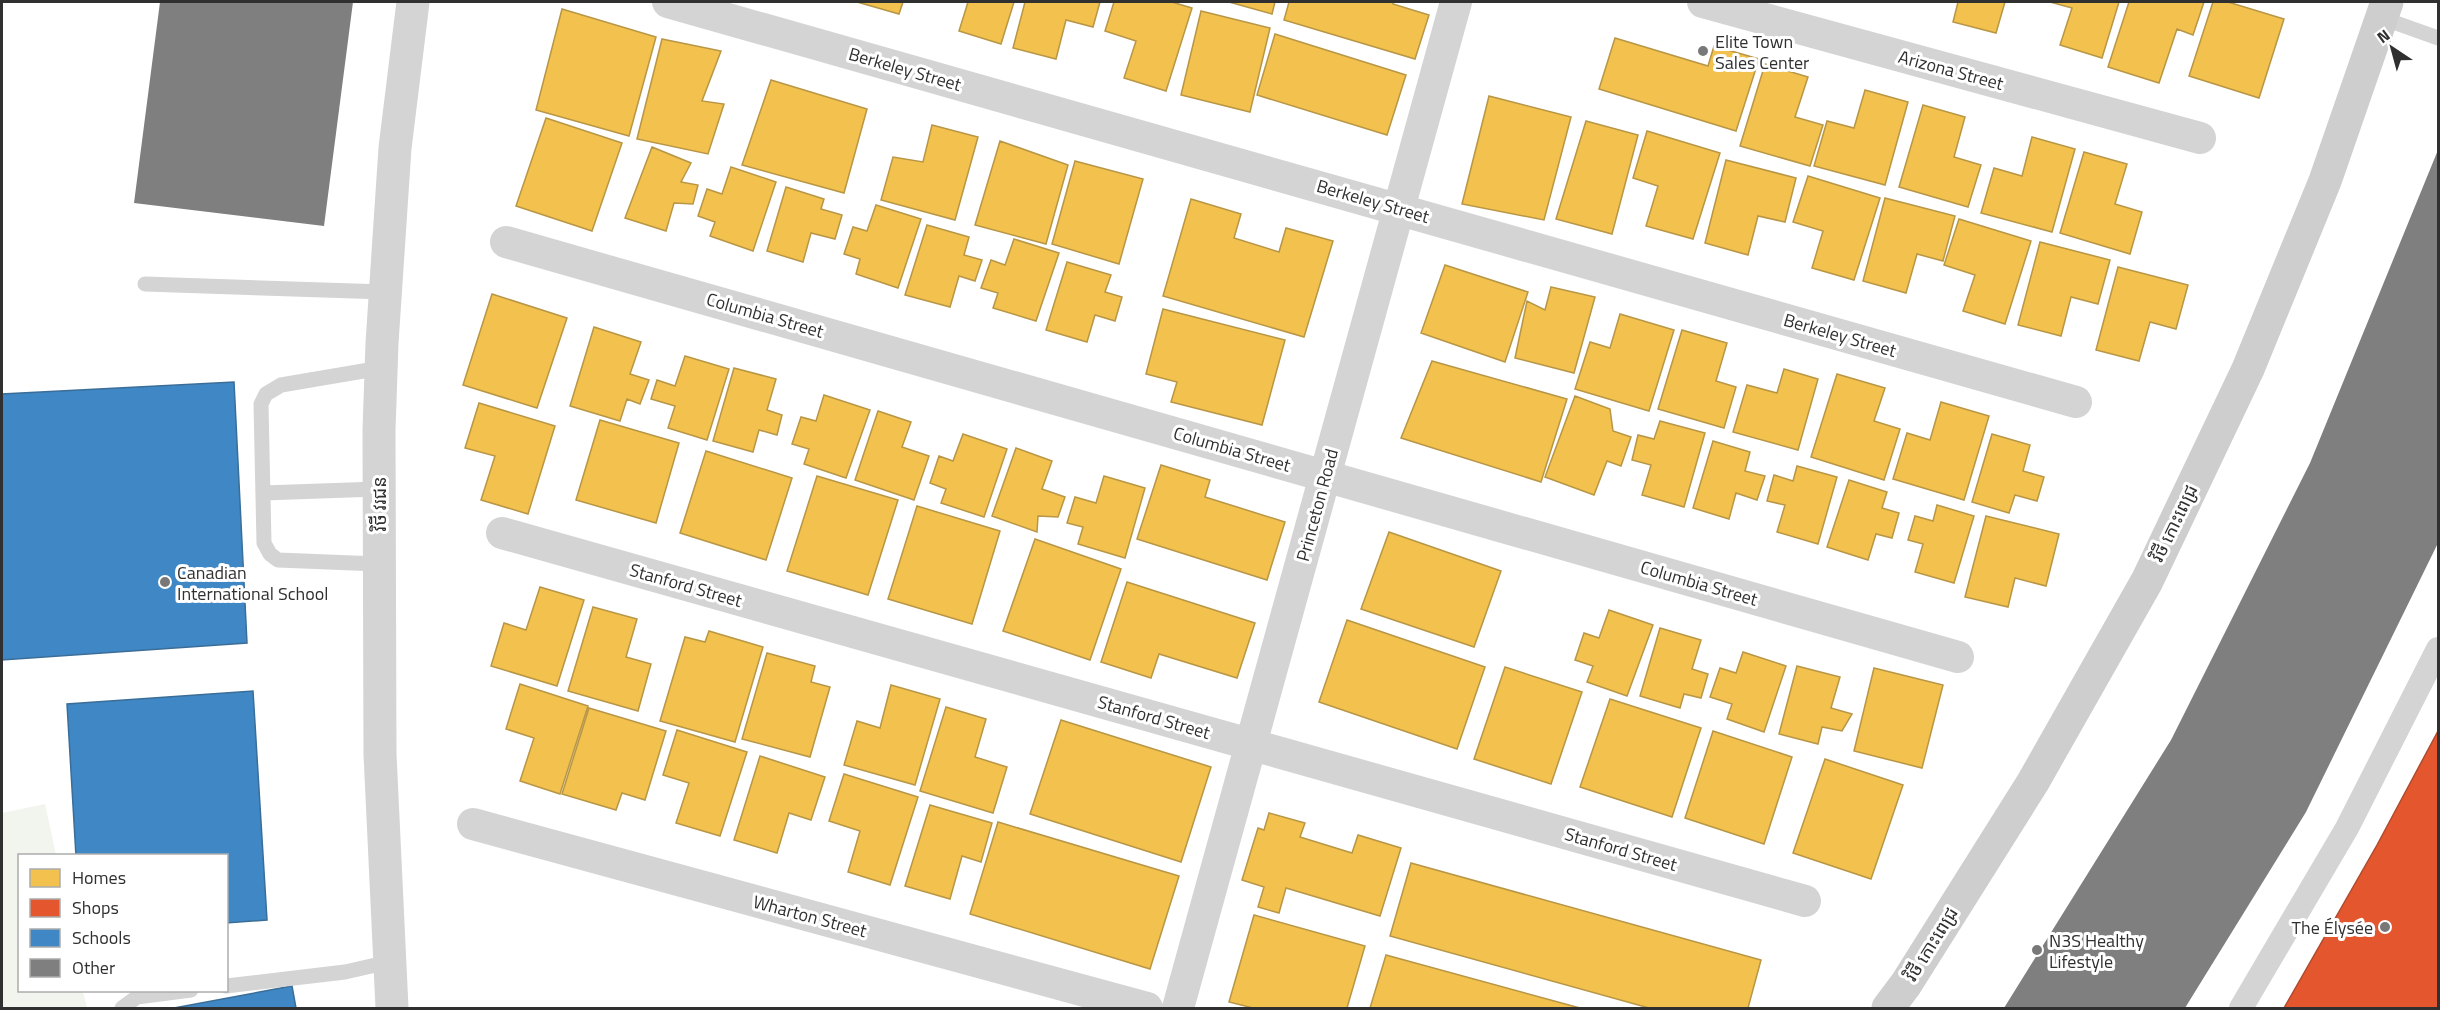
<svg xmlns="http://www.w3.org/2000/svg" width="2440" height="1010" viewBox="0 0 2440 1010" font-family="'Titillium Web','Noto Sans Khmer',sans-serif">
<rect width="100%" height="100%" fill="#fff"/>
<path fill="#f2f5ed" d="M45,804l11,51 -36,1v134l63,1 4,17h-85v-195z"/>
<path fill="#f2c14e" stroke="#b89645" stroke-width="1.5" d="M857,2h46l-4,12z
M968,2h46l-13,42 -42,-13z
M1025,2h75l-7,25 -27,-7 -10,39 -43,-11z
M1114,2h58l20,6 -26,83 -42,-13 12,-37 -31,-10z
M1229,2h46l-3,12z
M1289,2h104v2l36,11 -14,44 -131,-39z
M1958,2h47l-9,31 -43,-11z
M2050,2h69l-17,56 -42,-13 12,-37z
M2129,2h75l-11,33 -16,-6 -18,54 -51,-16z
M2213,2h15l56,17 -25,79 -70,-22z
M562,9l94,28 -27,99 -93,-26z
M1201,11l69,17 -20,84 -69,-17z
M1275,34l131,41 -19,60 -130,-40z
M1615,38l93,28 6,-20 45,13 -23,72 -137,-42z
M662,39l59,12 -19,50 22,3 -16,50 -71,-15z
M1765,64l43,13 -13,40 28,8 -13,41 -70,-20z
M771,80l96,29 -23,84 -102,-28z
M1865,90l43,12 -23,83 -71,-19 13,-45 27,7z
M1489,96l82,21 -27,103 -82,-16z
M1923,105l42,12 -11,40 27,8 -13,42 -69,-20z
M546,118l76,25 -30,88 -76,-25z
M1586,121l52,14 -26,99 -56,-15z
M932,125l46,12 -23,83 -74,-20 12,-43 30,5z
M1647,131l73,22 -27,86 -47,-13 12,-40 -25,-8z
M2032,137l43,12 -23,83 -71,-19 13,-45 28,8z
M1000,141l68,24 -22,79 -71,-19z
M652,147l39,16 -10,19 17,3 -5,19 -19,-1 -8,28 -41,-13z
M2084,152l43,12 -12,40 27,8 -12,42 -70,-21z
M1726,160l70,18 -11,44 -27,-6 -10,39 -43,-12z
M1075,161l68,18 -24,85 -67,-20z
M731,167l45,15 -23,69 -43,-15 5,-14 -17,-6 9,-27 15,5z
M1808,176l72,22 -26,82 -42,-12 11,-37 -30,-9z
M786,187l38,12 -3,10 21,6 -7,24 -24,-6 -8,29 -36,-11z
M1885,198l70,18 -12,45 -26,-7 -11,39 -43,-12z
M1191,199l50,15 -7,24 45,14 7,-24 47,13 -29,96 -141,-41z
M876,205l45,14 -23,69 -42,-14 4,-15 -16,-5 9,-27 14,4z
M1959,219l72,22 -26,83 -42,-13 12,-36 -31,-10z
M927,225l42,12 -5,18 18,5 -7,21 -16,-5 -9,31 -45,-12z
M1014,239l45,14 -23,68 -43,-13 5,-15 -17,-5 10,-28 14,5z
M2040,242l70,18 -12,44 -27,-7 -10,39 -43,-11z
M1067,262l44,13 -6,17 17,5 -7,24 -20,-6 -8,27 -41,-12z
M1445,265l83,27 -23,70 -84,-29z
M2118,267l70,18 -12,44 -26,-7 -11,39 -43,-11z
M1551,287l44,10 -21,76 -59,-15 12,-57 18,9z
M492,294l75,24 -30,90 -74,-23z
M1163,309l122,31 -23,85 -91,-23 6,-20 -31,-8z
M1620,314l54,16 -25,81 -74,-22 15,-47 20,6z
M594,327l47,15 -11,32 19,6 -9,24 -13,-5 -7,22 -50,-15z
M1682,330l45,13 -11,38 20,6 -12,41 -66,-19z
M685,356l44,13 -22,71 -39,-12 7,-22 -24,-7 6,-19 18,6z
M1432,361l135,38 -26,83 -140,-44z
M734,368l42,11 -9,31 15,5 -5,20 -18,-5 -6,22 -40,-11z
M1784,369l34,10 -20,71 -65,-18 14,-47 30,8z
M1837,374l48,14 -11,33 26,8 -16,51 -73,-23z
M824,395l46,15 -24,68 -42,-14 5,-15 -17,-5 9,-27 15,4z
M1575,396l35,13 3,22 18,6 -10,29 -14,-5 -13,34 -49,-18z
M1941,402l48,14 -25,84 -71,-21 14,-46 23,7z
M479,403l76,23 -27,88 -47,-14 14,-44 -30,-8z
M878,411l33,11 -9,25 27,9 -15,44 -59,-20z
M600,420l79,23 -23,80 -80,-23z
M1660,421l45,12 -21,74 -42,-12 9,-30 -19,-5 6,-25 16,4z
M963,434l44,15 -23,68 -43,-14 5,-14 -16,-6 9,-27 14,5z
M1992,434l38,11 -7,26 21,6 -7,24 -22,-6 -6,18 -37,-11z
M1713,441l37,11 -5,19 20,5 -8,24 -21,-7 -7,26 -36,-11z
M1016,448l36,13 -10,28 23,8 -7,20 -20,-1 -1,16 -45,-16z
M706,451l86,27 -26,82 -86,-27z
M1161,465l49,15 -5,17 80,25 -18,58 -130,-41z
M1797,466l40,11 -19,67 -41,-12 8,-27 -18,-4 7,-26 19,6z
M817,476l81,24 -30,95 -81,-24z
M1104,476l41,12 -20,70 -47,-14 5,-17 -16,-4 8,-26 21,6z
M1849,480l38,12 -5,16 17,5 -7,25 -16,-4 -8,26 -41,-13z
M1937,505l37,11 -20,67 -39,-11 8,-28 -15,-4 7,-24 18,5z
M917,506l83,25 -28,93 -84,-25z
M1986,516l73,18 -13,52 -31,-8 -7,29 -43,-10z
M1389,532l112,39 -27,76 -113,-38z
M1035,539l86,30 -31,91 -87,-29z
M1127,582l128,41 -18,55 -78,-24 -8,24 -50,-16z
M540,587l44,13 -27,86 -66,-20 13,-43 22,7z
M593,607l44,12 -11,38 25,7 -13,47 -70,-20z
M1609,610l44,15 -26,71 -40,-14 6,-16 -18,-6 9,-27 15,5z
M1347,620l138,47 -28,82 -138,-47z
M1660,628l41,12 -9,29 16,5 -7,24 -17,-4 -4,14 -40,-12z
M709,631l54,16 -28,95 -75,-21 25,-84 20,5z
M1743,652l43,14 -22,66 -37,-13 5,-15 -22,-7 10,-29 16,5z
M767,653l48,13 -4,16 19,5 -20,70 -68,-18z
M1797,666l43,11 -9,31 21,6 -10,17 -20,-4 -4,17 -39,-10z
M1505,667l77,25 -31,92 -77,-25z
M1874,668l69,17 -21,83 -68,-17z
M520,684l68,22 -28,88 -40,-13 14,-43 -28,-9z
M891,685l49,14 -25,86 -71,-20 13,-44 23,7z
M1610,699l91,29 -29,89 -92,-30z
M946,707l40,12 -11,38 32,10 -14,46 -73,-22z
M589,708l77,23 -21,69 -23,-7 -6,17 -54,-16z
M1061,720l150,47 -30,95 -151,-48z
M677,730l70,22 -27,84 -44,-13 13,-40 -26,-8z
M1713,731l79,26 -28,87 -79,-26z
M760,756l65,21 -14,43 -22,-7 -12,40 -43,-13z
M1825,759l78,26 -32,94 -78,-26z
M844,774l74,23 -28,88 -42,-13 12,-41 -31,-10z
M930,805l62,18 -11,39 -19,-6 -12,43 -45,-13z
M1269,813l36,10 -5,14 52,16 6,-18 43,13 -21,68 -94,-28 -7,25 -21,-6 6,-20 -22,-7 16,-52 6,2z
M998,822l181,54 -29,93 -180,-55z
M1411,863l350,97 -13,48h-99l-259,-72z
M1254,915l111,31 -18,62h-94l-24,-6z
M1386,955l194,53h-210z"/>
<path fill="#e4572e" stroke="#ae4b2f" stroke-width="1.5" d="M2438,731v277h-154l93,-163z"/>
<path fill="#3f88c5" stroke="#3a6e98" stroke-width="1.5" d="M234,382l13,261 -245,17v-266z
M253,691l14,229 -41,3v-67h-150l-9,-152z
M292,986l4,22h-122z"/>
<path fill="#7f7f7f" d="M160,2h193l-29,224 -190,-23z
M2438,150v393l-132,269 -121,196h-181l167,-268 139,-277z"/>
<g fill="none" stroke-linecap="round" stroke-linejoin="round">
<path stroke="#d4d4d4" stroke-width="15" d="M2382,18l56,20
M145,284l240,8
M263,493l115,-4
M378,564l-100,-4 -8,-6 -6,-11 -3,-139 5,-10 15,-9 100,-17
M226,986l119,-14 44,-10
M122,1008l15,-11 54,-7"/>
<path stroke="#d4d4d4" stroke-width="24" d="M2241,1008l106,-180 91,-179"/>
<path stroke="#d4d4d4" stroke-width="32" d="M668,2l1408,400
M1703,2l497,136
M506,242l1452,415
M502,533l1303,368
M473,824l674,184
M1178,1008l278,-1006"/>
<path stroke="#d4d4d4" stroke-width="33" d="M392,1008l-12,-254 -1,-324 3,-87 13,-195 18,-146"/>
<path stroke="#cecece" stroke-width="33" d="M1888,1008l18,-24 127,-202 114,-201 101,-212 77,-188 62,-179"/>
</g>
<g fill="#787878" stroke="#fff" stroke-width="2">
<circle cx="1703" cy="51" r="6"/>
<circle cx="165" cy="582" r="6"/>
<circle cx="2385" cy="927" r="6"/>
<circle cx="2037" cy="950" r="6"/>
</g>
<g text-anchor="middle" dominant-baseline="central" stroke-width="6" stroke-linejoin="round" paint-order="stroke">
<g font-size="18" fill="#303030" stroke="#fff" text-anchor="start">
<text x="1715" y="41">Elite Town<tspan x="1715" dy="21">Sales Center</tspan></text>
<text x="177" y="572">Canadian<tspan x="177" dy="21">International School</tspan></text>
<text x="2373" y="927" text-anchor="end">The Élysée</text>
<text x="2049" y="940">N3S Healthy<tspan x="2049" dy="21">Lifestyle</tspan></text>
</g>
<g font-size="18" fill="#303030" stroke="#fff">
<text transform="translate(905 69) rotate(16)">Berkeley Street</text>
<text transform="translate(1951 70) rotate(15)">Arizona Street</text>
<text transform="translate(1373 201) rotate(16)">Berkeley Street</text>
<text transform="translate(765 315) rotate(16)">Columbia Street</text>
<text transform="translate(1840 335) rotate(16)">Berkeley Street</text>
<text transform="translate(1232 449) rotate(16)">Columbia Street</text>
<text transform="translate(379 504) rotate(-90)">វិថី វរជន</text>
<text transform="translate(1317 505) rotate(-75)">Princeton Road</text>
<text transform="translate(2174 523) rotate(-64)">វិថី កោះពេជ្រ</text>
<text transform="translate(1699 583) rotate(16)">Columbia Street</text>
<text transform="translate(686 585) rotate(16)">Stanford Street</text>
<text transform="translate(1154 717) rotate(16)">Stanford Street</text>
<text transform="translate(1621 849) rotate(16)">Stanford Street</text>
<text transform="translate(810 916) rotate(15)">Wharton Street</text>
<text transform="translate(1931 944) rotate(-58)">វិថី កោះពេជ្រ</text>
</g>
</g>
<rect width="2440" height="1010" fill="none" stroke="#303030" stroke-width="6"/>
<rect x="18" y="854" width="210" height="138" fill="#ffffff" stroke="#acacac" stroke-width="1.5"/>
<rect x="30" y="869" width="30" height="18" fill="#f2c14e" stroke="#acacac" stroke-width="1.5"/>
<text x="72" y="884" font-size="18" fill="#303030">Homes</text>
<rect x="30" y="899" width="30" height="18" fill="#e4572e" stroke="#acacac" stroke-width="1.5"/>
<text x="72" y="914" font-size="18" fill="#303030">Shops</text>
<rect x="30" y="929" width="30" height="18" fill="#3f88c5" stroke="#acacac" stroke-width="1.5"/>
<text x="72" y="944" font-size="18" fill="#303030">Schools</text>
<rect x="30" y="959" width="30" height="18" fill="#7f7f7f" stroke="#acacac" stroke-width="1.5"/>
<text x="72" y="974" font-size="18" fill="#303030">Other</text>
<g transform="translate(2392 48) rotate(324)" stroke="#ffffff" stroke-width="4.5" paint-order="stroke">
<path d="M0-4.5L10 22L0 15L-10 22Z" fill="#303030"/>
<text y="-9" font-size="16" font-weight="bold" text-anchor="middle" fill="#303030">N</text>
</g>
</svg>
